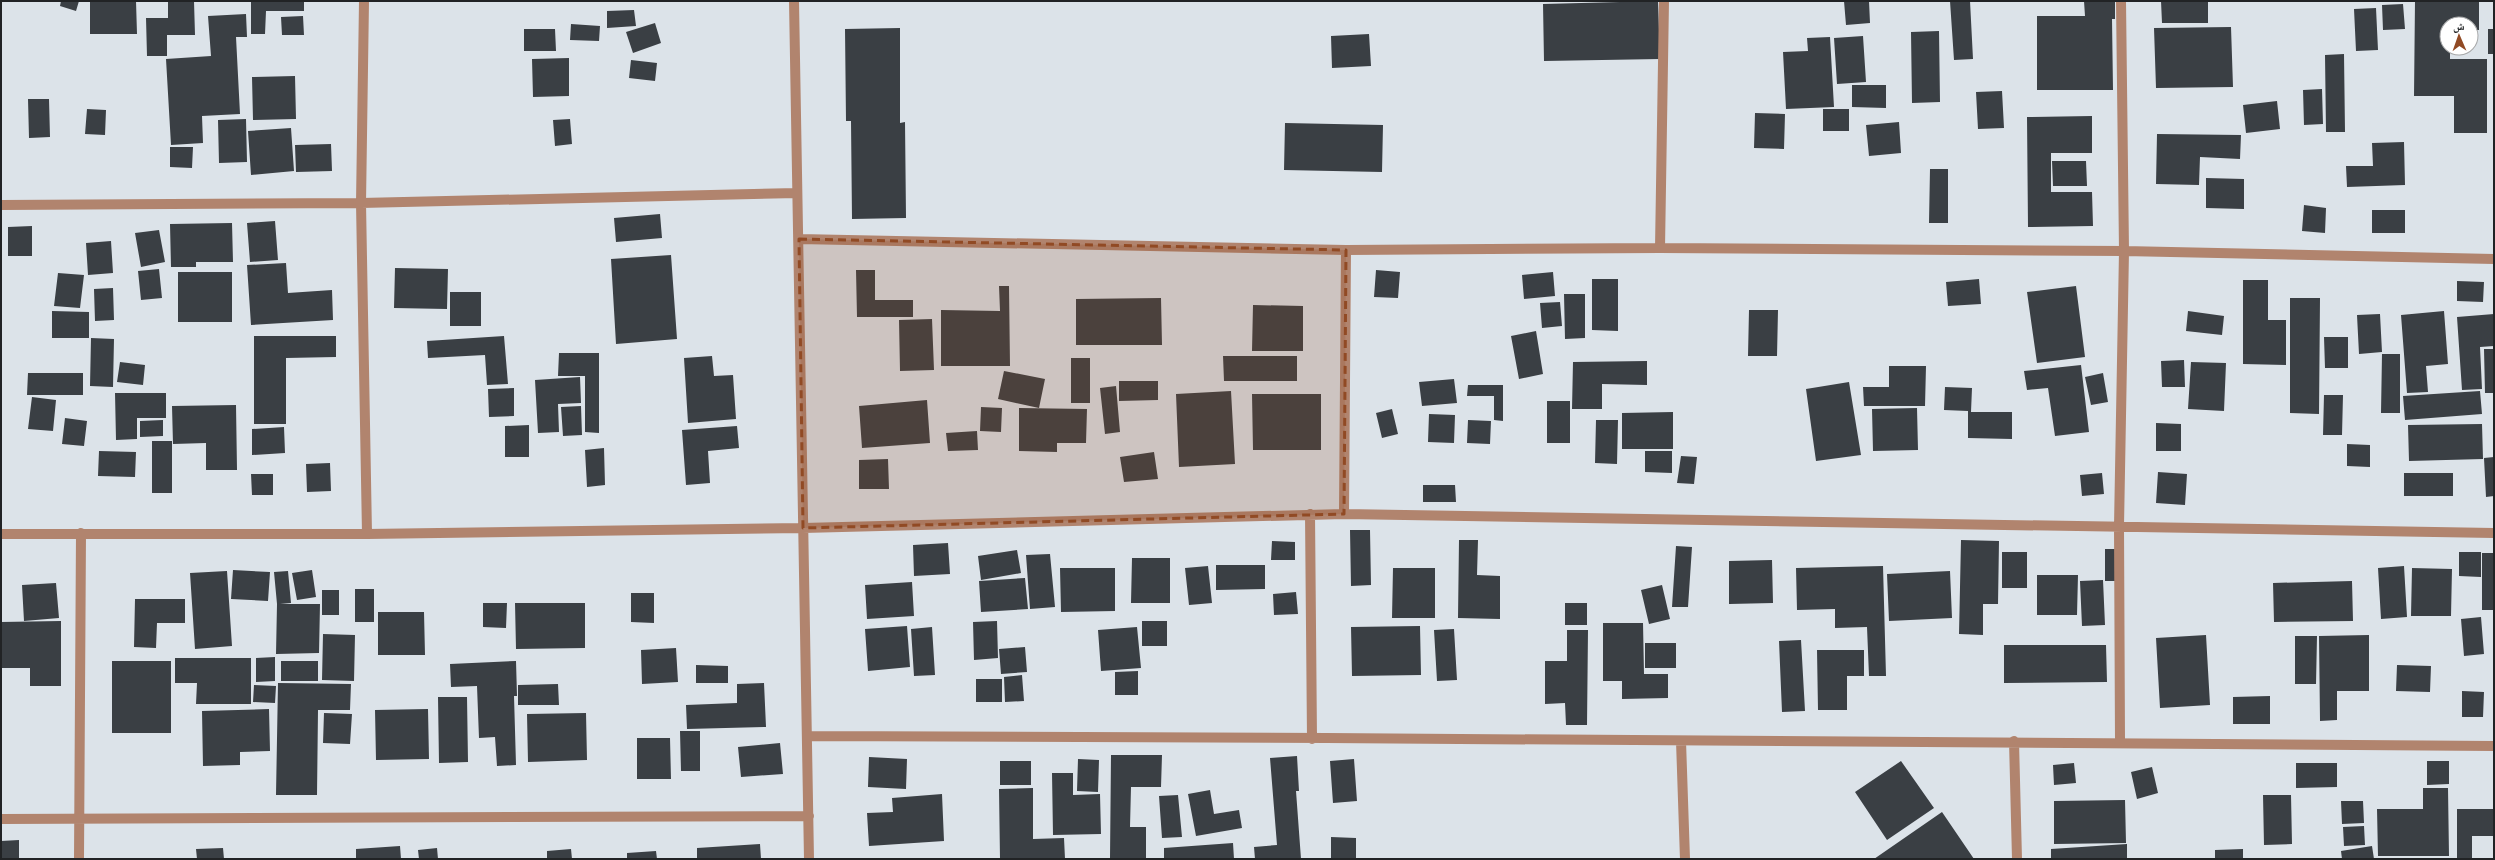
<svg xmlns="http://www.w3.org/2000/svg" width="2495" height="860" viewBox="0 0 2495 860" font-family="'Nunito Sans','Noto Naskh Arabic',sans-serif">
<rect width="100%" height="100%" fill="#dce3e9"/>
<path fill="#3a3f44" d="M61,1h18l-3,10 -16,-5z
M90,1h46l1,33h-47z
M168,1h26l1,34h-28v21h-20l-1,-38h22z
M251,1h53v10h-38l-1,23h-14z
M1658,1l2,58 -116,2 -1,-57z
M1844,1h25l1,22 -24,2z
M1950,1h20l3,58 -19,1z
M2084,1h31v18h-3l1,71h-76v-74h48z
M2161,1h47v22h-46z
M2415,1h64v29h-8v-6h-24v24h3v11h37v74h-33v-37h-40z
M2403,4l2,25 -22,1 -1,-25z
M2376,8l2,42 -22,1 -2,-42z
M634,10l2,16 -29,2v-17z
M246,14l1,23h-11l4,77 -38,2 1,27 -32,2 -5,-86 45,-3 -3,-40z
M303,16l1,19h-22l-1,-18z
M655,23l6,20 -28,10 -7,-21z
M571,24l29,2 -1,15 -29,-1z
M2231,27l2,60 -77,1 -2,-60z
M900,28v95l5,-1 1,96 -54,1 -1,-98h-5l-1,-92z
M524,29h31l1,22h-32z
M2488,29h6v25h-6z
M1939,31l1,71 -28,1 -1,-71z
M1369,34l2,32 -39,2 -1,-32z
M1863,36l3,46 -29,2 -3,-46z
M1830,37l4,70 -48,2 -3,-57 25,-1 -1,-13z
M2344,54l1,78h-19l-1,-77z
M569,58v38l-36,1 -1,-38z
M631,60l26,3 -2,18 -26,-3z
M295,76l1,43 -43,1 -1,-43z
M1852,85h34v23l-34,-1z
M2322,89l1,35 -19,1 -1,-35z
M2002,91l2,37 -26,1 -2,-37z
M28,99h21l1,38 -21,1z
M2277,101l3,28 -34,4 -3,-28z
M87,109l19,1 -1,25 -20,-1z
M1823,109h26v22h-26z
M1755,113l30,1 -1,35 -30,-1z
M2092,116v37h-41v39h41l1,34 -65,1 -1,-110z
M246,119l1,43 -28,1 -1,-43z
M570,119l2,25 -17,2 -2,-26z
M1899,122l2,31 -32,3 -3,-31z
M1285,123l98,2 -1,47 -98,-2z
M291,128l3,43 -43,4 -3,-44z
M2157,134l84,1 -1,24 -40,-2 -1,28 -43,-1z
M2404,142l1,43 -58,2 -1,-21h27l-1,-23z
M331,144l1,27 -36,1 -1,-27z
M170,147h23l-1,21 -22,-1z
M2052,161h34l1,25h-34z
M1930,169h18v54h-19z
M2206,178l38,1v30l-38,-1z
M2304,205l22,3 -1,25 -23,-2z
M2372,210h33v23h-33z
M660,214l2,24 -46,4 -2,-24z
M275,221l3,39 -28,2 -3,-39z
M232,223l1,39h-37v5h-25l-1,-43z
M32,226v30h-24v-29z
M159,230l6,32 -24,5 -6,-34z
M111,241l2,32 -25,2 -2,-32z
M671,255l6,84 -61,5 -5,-85z
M286,263l2,30 44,-3 1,30 -82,5 -4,-60z
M395,268l53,1 -1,40 -53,-1z
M159,269l3,29 -21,2 -3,-29z
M856,270h19v30h38v17h-56z
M1376,270l24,2 -2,26 -24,-1z
M178,272h54v50h-54z
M1553,272l2,24 -31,3 -2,-24z
M58,273l26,2 -4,33 -26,-2z
M1592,279h26v52l-26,-1z
M1979,279l2,25 -33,2 -2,-24z
M2243,280h25v40h18v45l-43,-1z
M2457,281l27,1 -1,20 -26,-1z
M999,286h10l1,80h-69v-56l59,1z
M2076,286l9,71 -48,6 -10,-71z
M113,288l1,32 -19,1 -1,-32z
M450,292h31v34h-31z
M1564,294h21v44l-20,1z
M1161,298l1,47h-86v-46z
M2290,298h30l-1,116 -29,-1z
M1560,302l2,24 -20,2 -2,-25z
M1253,305l50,1v45h-51z
M1749,310h29l-1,46h-29z
M52,311l37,1v26h-37z
M2188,311l36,5 -2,19 -36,-4z
M2444,311l4,53 -22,2 2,26 -21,1 -6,-78z
M2380,314l2,38 -23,2 -2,-39z
M2494,314v32l-14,1 2,42 -20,1 -5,-73z
M932,319l2,51 -34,1 -1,-51z
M1536,331l7,43 -24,5 -8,-43z
M254,336h82v21l-50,1v66h-32z
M504,336l4,48 -21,1 -2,-30 -57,3 -1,-17z
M2324,337h24v31h-23z
M91,338l23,1 -1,48 -23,-1z
M2484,349h10v44h-9z
M559,353h40v80l-14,-1v-56h-27z
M2382,354h18v59h-19z
M712,356l2,20 19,-1 3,44 -48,4 -4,-65z
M1223,356h74v25h-73z
M1071,358h19v45h-19z
M2184,360l1,27h-23l-1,-26z
M1647,361v24l-45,-1v25h-30l1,-47z
M120,362l25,3 -2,20 -26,-3z
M2191,362l35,1 -2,48 -36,-2z
M2081,365l8,67 -34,4 -7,-48 -21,2 -3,-19z
M1889,366h37l-1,40h-61l-1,-19h26z
M1004,371l41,8 -6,29 -41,-9z
M28,373h55v22h-56z
M2103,373l5,29 -17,3 -6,-28z
M580,377l1,26 -23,1 1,28 -21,1 -3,-53z
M1454,379l3,24 -35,3 -3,-24z
M1119,381h39v19l-39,1z
M1849,382l12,73 -45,6 -10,-72z
M1468,385h35v36l-9,-1v-24h-27z
M1116,386l4,46 -15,2 -5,-46z
M1945,387l27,1 -1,24h41v27l-44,-1v-27l-24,-1z
M514,388v28l-25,1 -1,-28z
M1231,391l4,73 -56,3 -3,-73z
M2480,391l2,23 -77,6 -2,-24z
M115,393h51v25h-29v21l-21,1z
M1252,394h69v56h-68z
M2324,395h19l-1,40h-19z
M32,397l24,3 -3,31 -25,-2z
M927,400l3,43 -68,5 -3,-42z
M1547,401h23v42h-23z
M236,405l1,65h-31v-27l-33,1 -1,-38z
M581,406l1,29 -19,1 -2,-29z
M981,407l21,1 -1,24 -21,-1z
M1019,408l68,1 -1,34h-29v9l-38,-1z
M1917,408l1,42 -45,1 -1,-42z
M1392,409l6,25 -16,4 -6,-25z
M1673,412v37h-51v-36z
M1429,414l26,1 -1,28 -26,-1z
M65,418l22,3 -3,25 -22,-2z
M163,420v16l-23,1v-16z
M1468,420l23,1 -1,23 -23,-1z
M1596,420h22l-1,44 -22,-1z
M2156,423l25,1v27h-25z
M2482,424l1,35 -74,2 -1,-36z
M529,425v32h-24v-31z
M737,426l2,22 -31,3 2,32 -24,2 -4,-55z
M284,427l1,26 -33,2v-26z
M977,431l1,19 -30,1 -2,-18z
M152,441h20v52h-20z
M2347,444l23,1v22l-23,-1z
M604,448l1,37 -18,2 -2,-37z
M99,451l37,1 -1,25 -37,-1z
M1645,451h27v22l-27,-1z
M1154,452l4,27 -34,3 -4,-25z
M1681,456l16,1 -3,27 -17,-1z
M2494,457v39l-8,1 -2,-39z
M888,459l1,30h-30v-29z
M330,463l1,28 -24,1 -1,-28z
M2158,472l29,2 -2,31 -29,-2z
M2102,473l2,21 -22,2 -2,-21z
M2404,473h49v23h-49z
M251,474h22v21h-21z
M1423,485h32l1,17h-33z
M1350,530h20l1,55 -20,1z
M1459,540h19l-1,35 23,1v43l-42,-1z
M1961,540l38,1 -1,63h-15v31l-24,-1z
M1272,541l23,1v18h-24z
M948,543l2,31 -36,2 -1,-31z
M1676,546l16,1 -4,60h-16z
M2105,549h17v32h-17z
M1017,550l4,23 -40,7 -3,-24z
M2002,552h25v36h-25z
M2459,552h22v25l-22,-1z
M2482,553h12v57h-12z
M1050,554l5,53 -25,2 -4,-54z
M1132,558h38v45h-39z
M1772,560l1,43 -44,1v-43z
M1216,565h49v24l-49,1z
M1208,566l4,37 -23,2 -4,-37z
M1883,566l3,110h-17l-2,-49 -32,1v-19l-38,1 -1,-42z
M2404,566l3,51 -26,2 -3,-51z
M1060,568h55v43l-54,1z
M1393,568h42v50h-43z
M2412,568l40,1 -1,47h-40z
M233,570l37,2 -2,29 -37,-2z
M312,570l4,27 -19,3 -5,-27z
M227,571l5,75 -37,3 -5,-76z
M288,571l3,32 -11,1h40l-1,49 -43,1 1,-50 -3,-32z
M1950,571l2,47 -63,3 -2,-47z
M2037,575h41l-1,40h-40z
M1025,578l3,31 -47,3 -2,-31z
M2103,580l2,45 -23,1 -2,-45z
M2352,581l1,40 -79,1 -1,-39z
M912,582l2,34 -47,3 -2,-34z
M56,583l3,35 -35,3 -2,-36z
M1662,585l8,34 -21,5 -8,-34z
M355,589h19v33h-19z
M322,590h17v25h-17z
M1296,592l2,22 -24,1 -1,-21z
M631,593h23v30l-23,-1z
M135,599h50v24h-28l-1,25 -22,-1z
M483,603h24l-1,25 -23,-1z
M515,603h70v45l-69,1z
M1565,603h22v22h-22z
M378,612h46l1,43h-47z
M2481,617l3,37 -20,2 -3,-37z
M61,621v65h-31v-18h-29v-46z
M997,621l1,37 -24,2 -1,-38z
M1142,621h25v25h-25z
M1603,623h40l1,51h24v24l-46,1v-18h-19z
M907,626l3,41 -42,4 -3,-42z
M1420,626l1,49 -69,1 -1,-49z
M932,627l3,48 -21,1 -3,-47z
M1137,627l4,41 -40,3 -3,-41z
M1454,629l3,51 -20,1 -3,-51z
M1567,630h21l-1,95h-21l-1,-22 -20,1v-43h22z
M323,634l32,1 -1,46 -32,-1z
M2206,635l4,70 -50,3 -4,-70z
M2369,635v56h-32v29l-17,1 -1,-85z
M2295,636h22l-1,48h-21z
M1801,640l4,71 -23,1 -3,-71z
M1645,643h31v25h-31z
M2004,645h102l1,37 -103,1z
M1025,647l2,25 -26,2 -2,-25z
M676,648l2,34 -36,2 -1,-34z
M1817,650h47v26h-17v34h-29z
M275,657v24l-19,1v-24z
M175,658h76v46h-55l1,-21h-22z
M112,661h59v72h-59z
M281,661h37v20h-37z
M516,661l1,35h-3l2,69 -19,1 -2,-29 -16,1 -2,-52 -26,1 -1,-23z
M696,665l32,1v17h-32z
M2397,665l34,1 -1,26 -34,-1z
M1138,671v24h-23v-23z
M1022,675l2,26 -19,1 -1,-25z
M976,679h26v23h-26z
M278,683l73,1 -1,26h-32l-1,85h-41z
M764,683l2,44 -79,2 -1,-24 51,-2v-19z
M558,684l1,21h-41v-20z
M254,685l22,1 -1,17 -22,-1z
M2462,691l22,1 -1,25h-21z
M2270,696v28h-37v-27z
M438,697h29l1,65 -29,1z
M269,709l1,42 -30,1v13l-37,1 -1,-55z
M428,709l1,50 -53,1 -1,-50z
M324,713l28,1 -2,30 -27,-1z
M586,713l1,47 -59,2 -1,-48z
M680,731h20v40h-19z
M637,738h33l1,41h-34z
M780,743l3,31 -42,3 -3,-30z
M1111,755h51l-1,32h-30l-1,40h16v32h-36z
M1297,756l2,35h-3l5,68h-46l-1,-12 23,-2 -7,-87z
M869,757l38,2 -1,30 -38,-2z
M1078,759l21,1 -1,32 -21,-1z
M1354,759l3,42 -24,2 -3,-42z
M1000,761h31v24h-31z
M1901,761l33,47 -47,32 -32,-48z
M2427,761h22v23l-22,1z
M2074,763l2,20 -22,2 -1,-20z
M2296,763h41v24l-41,1z
M2152,767l6,26 -21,6 -6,-27z
M1052,773h21v22l27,-1 1,40 -48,1z
M1033,788v51l31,-1 1,21h-65l-1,-70z
M2423,788h25l1,68h-71l-1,-47h46z
M1210,790l4,24 25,-4 3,18 -46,8 -8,-42z
M942,794l2,47 -75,5 -2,-33 26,-1 -1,-14z
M1178,795l4,42 -20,1 -3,-42z
M2263,795h28l1,49 -28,1z
M2125,800l1,43 -72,1v-43z
M2341,801h22l1,22 -22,1z
M2457,809h37v27h-22v22l-15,1z
M1942,812l32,47h-100z
M2364,826l1,19 -21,1 -1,-19z
M1331,837l25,1v21h-25z
M19,840v19h-18v-18z
M1233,843l1,16h-70v-11z
M760,844l1,15h-64v-11z
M2127,844v15h-76v-10z
M400,846l1,13h-45v-10z
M2372,846l2,13h-32l-1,-8z
M223,848l1,11h-27l-1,-10z
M437,848l1,11h-19l-1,-9z
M571,849l1,10h-25v-8z
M2243,849v10h-28v-9z
M656,851l1,8h-30v-6z"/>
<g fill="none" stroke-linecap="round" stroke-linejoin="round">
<path stroke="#b1846e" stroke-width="10" d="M364,1l-3,202 6,331
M794,1l15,858
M1,205l360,-2 436,-10
M799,239l547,11 314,-2 464,3 370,8
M1660,248l4,-247
M1310,514l2,225
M1344,514l2,-264
M1,534h366l436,-6 541,-14 1150,19
M808,736c562,3 1124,2 1686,10
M1681,741l4,118
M2014,741l3,118
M2120,741l-1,-215 5,-275 -3,-250
M1,819l808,-3
M79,859l2,-326"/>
</g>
<path fill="#914a24" fill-opacity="0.2" stroke="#914a24" stroke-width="3" stroke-dasharray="8 5" stroke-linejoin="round" d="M799,239l547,11 -2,264 -541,14z"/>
<rect width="2495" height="860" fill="none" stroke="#212325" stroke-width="4"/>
<g transform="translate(2459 36) rotate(358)"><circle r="19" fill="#ffffff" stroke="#a6a7a8"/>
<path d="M0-3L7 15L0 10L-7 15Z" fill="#914a24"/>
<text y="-6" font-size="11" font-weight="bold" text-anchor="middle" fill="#212325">ش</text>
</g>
</svg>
